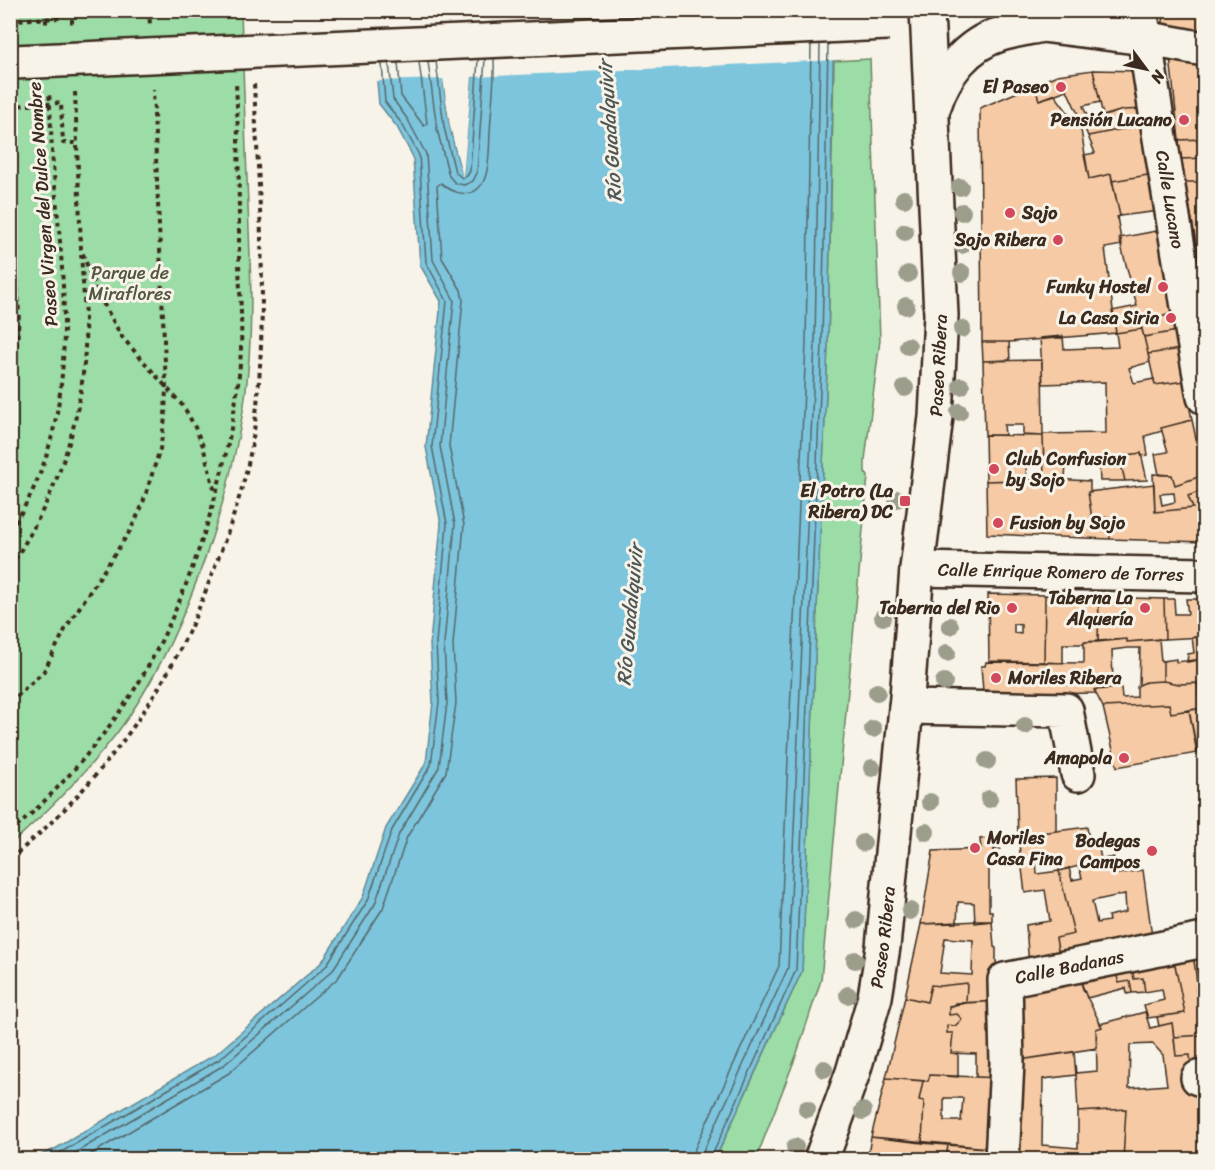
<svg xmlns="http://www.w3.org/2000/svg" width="1215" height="1170" viewBox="0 0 1215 1170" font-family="Sriracha,sans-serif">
<rect width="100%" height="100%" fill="#f7f3e8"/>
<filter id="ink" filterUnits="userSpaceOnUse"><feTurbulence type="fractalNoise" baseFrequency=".0167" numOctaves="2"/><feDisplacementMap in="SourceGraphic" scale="12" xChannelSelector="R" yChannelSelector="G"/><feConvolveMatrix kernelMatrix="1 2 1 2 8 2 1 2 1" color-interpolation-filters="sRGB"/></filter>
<g filter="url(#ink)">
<path fill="#9cdca6" stroke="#6c8362" stroke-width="1.5" d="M11,11h230c2,65 5,130 7,195 3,66 6,133 -4,199 -16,104 -63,243 -127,328 -31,40 -68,77 -106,111z
M870,59l10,281 -15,120v12l3,4 -47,504 -25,76 -40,103 -41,1 87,-189 26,-627 6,-283z"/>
<path fill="#7dc5dd" stroke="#638791" stroke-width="1.5" d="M371,11h70c-1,54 4,113 22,165l9,-99 362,-66 -6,333 -26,627 -87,188 -686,1 26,-11 161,-95 106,-92 41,-65 23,-69 40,-65 7,-61 -3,-58 11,-120 -15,-77 15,-146 -21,-36 -7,-108 -16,-30 -18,-23z"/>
<path fill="#f7f3e8" d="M444,10l-1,34 3,34 7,48 9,36 7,-85v-36l-4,-31h372v50l-365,17 -9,101 -13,-52 -7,-47 -69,2 -6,-70z"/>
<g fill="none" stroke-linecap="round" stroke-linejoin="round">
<path stroke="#55686a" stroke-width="1.5" d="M436,61l8,66 11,45 7,6 5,-2 3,-5 8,-112
M428,62l9,67 12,47 6,7 9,2 9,-4 4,-8 8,-114
M398,63l3,33 23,30 3,-3 -8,-61
M45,1160l13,-6 162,-95 106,-93 42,-66 24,-70 39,-65 8,-63 -3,-59 11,-119 -15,-78 15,-145 -21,-39 -7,-107 -17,-31 -17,-22 -3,-38
M63,1160l161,-95 108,-94 43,-67 24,-70 40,-67 8,-64 -3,-59 11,-120 -15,-78 14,-146 -21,-40 -7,-106 -18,-34 -15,-21 -4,-36
M81,1160l148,-87 109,-95 45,-70 24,-71 39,-65 10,-69 -3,-59 11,-119 -15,-79 14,-146 -2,-10 -19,-32 -5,-72 4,-3c13,12 34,17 43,-3 6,-13 5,-32 6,-46 1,-25 5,-50 4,-75
M693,1160l2,-12 84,-182 27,-623 5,-299
M702,1160l1,-8 85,-184 27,-625 5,-299
M710,1160l86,-190 26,-627 6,-299"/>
</g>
<path fill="#f5caa4" stroke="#3b2a1e" stroke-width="1.5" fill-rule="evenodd" d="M1067,10h65l-4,12z
M1166,10h38v25l-43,-7z
M1170,57l34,7v75l-25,1z
M1093,70l48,1 5,38 -23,1 -20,6z
M1093,70l7,32 -17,4 6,15 34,-11 23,-1 2,15 -60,12 -21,-46 -28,10 -5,-15 23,-10z
M1034,85l5,15 16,-5 26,35 8,49 22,-5 9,42 -3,1 5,28 -17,3 11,85 -107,9h-27l-2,-234z
M1148,124l6,50 -42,7 -1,-7 -22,5 -5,-24 11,-2 -7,-17z
M1201,139h3v19l-23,1 -2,-19z
M1204,158v24h-19l-4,-23z
M1154,174l5,37 -39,5 -8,-35z
M1185,182h19v107l-3,-19z
M1162,230l12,83 -34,10 2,6 -26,4 -4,-22 25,-5 -18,-68z
M1174,313l3,18 -33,6 -4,-14z
M1142,329l8,33 -21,6 5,15 20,-4 1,6 30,-4 7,39 -31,8 1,3 -17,5 3,19 -6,1 -1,-3 -22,3 6,25h-25l-1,-17 -33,-1 -1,17h-21l-1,-46 63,-1 -1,-51 -62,2 -3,-46 23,-2 1,13 54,-2 -2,-14z
M1177,331l3,18 -32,5 -4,-17z
M982,342h27l1,18 -27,1z
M1180,349l5,32 -30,4 -7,-31z
M1042,360l1,76 -20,-1v-10h-19l1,10h-20l-2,-74z
M1192,420l12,55 -29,10 -3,-10h-13l-4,-21 13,-2 -7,-24z
M985,435l58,1 1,29 -18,1 1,14 -41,1z
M1141,453l6,27 -22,1 -6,-25z
M1153,474l19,1 3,10 29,-10v15l-16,6 5,12 -38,4zM1174,493l1,9 -13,3 -2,-11z
M1053,479l37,2v11h-2l4,27 17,-2 1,22 -123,-5 -1,-53z
M1154,484l1,28 38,-4 -5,-12 16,-6v52l-94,-3 -1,-22 -17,2 -4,-27z
M988,594l57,1 -1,67 -55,-1zM1014,624l7,1v9l-7,-1z
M1045,595l54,2 -1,45h-14v2h-21v19l-19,-1z
M1099,597l65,2 1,40 -38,3v-3l-29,3z
M1164,599h10l1,15h13l-2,-15h18v38l-39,2z
M1192,637h12v22l-17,3 1,-8 6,-1z
M1127,639v3l32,-3 2,22h2v20l-17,1 -7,3 1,-37h-12l-16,2 1,38 -16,1 -3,1 2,3 -109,2 -1,-5 -3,1 -2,-25h4l1,-4 98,1v-21z
M1176,659v3l28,-3v24l-25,1 -16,-3v-20z
M1163,681l16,3 19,-1 1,19 5,-1v7l-33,5 -2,-9 -66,3 -9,-17 27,-2 1,10 15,-1v-10l2,-2 7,-3z
M1169,704l2,9 18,-3 8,43 -80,14 -14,-60z
M1204,708v45l-6,1 -9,-44z
M1056,778v53l-38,5 -2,-57z
M1087,827l3,18 8,-1 3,15 -23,4 1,3 -20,5 15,63 -18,4 4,24 -31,5 -3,-42 24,-4 -5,-31 -20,3 -7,-57zM1057,857l2,14 -22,3 -1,-14z
M999,837l1,12h-6v18l-5,1v43h3v10l-17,2 -1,-20 -16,-1 -1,21 -36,1 12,-73 48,-2 -1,-10z
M1114,857l4,17 25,-4 10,74 -93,18 -4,-24 18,-4 -15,-63 10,-3 3,12 10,-2 -4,-15zM1125,894l1,18 -18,4 1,5 -12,2 -5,-22z
M978,921h14l2,26 2,1v23l5,30 -35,2 1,-20 -27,3 -9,-1 -4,17 -22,-5 16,-73zM945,938l28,2 -1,35 -32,-2z
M1204,944v37h-3l3,19v20l-3,1 -5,-32h2l-6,-42z
M1192,947l6,42h-2l7,46 -29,2 -2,-14 -13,3 -2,-9 28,-4 -13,-62z
M1172,951l13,62 -37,5 -4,-13 20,-5 -2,-11 -17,3 -2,-14 -9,1 -4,-19z
M1130,960l4,19 9,-1 2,14 -13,1 -2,-12 -11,2 -6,-18z
M1113,965l6,18 11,-2 2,12 -5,1 -1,-6 -39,10 -10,-27z
M1077,971l6,18 19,38 -6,2 1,19 -84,13 -3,-75z
M967,983l-1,20 -17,3v9l8,-1 5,5 -7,7 -8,-1v8h6l-2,20 7,1v23l-28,-2 -2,6 -42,-3 19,-81 22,5 4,-17 9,1z
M1001,1001v77l-25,-1v-23l-25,-1 2,-20h-6v-8l8,1 7,-7 -5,-5 -8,1v-9h4l2,-3z
M1145,1012l5,16 22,-5 4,33 14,-1 2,19 12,8v78h-81l3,-51 -48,3 -2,-39 21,-2 -1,-42 6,-2 -2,-3zM1153,1044l10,11 4,30 -38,3 1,-43z
M1204,1020v52l-12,2 -2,-19 -14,1 -2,-19 29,-2 -2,-14z
M1074,1052l2,23 -33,4 -1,66 36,3v-36l48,-3 -3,51h-116l6,-99z
M930,1075l71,3 -3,71 -76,-6 2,-42 -5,-1 4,-19h5zM944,1098h19l-2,23h-17z
M886,1078l37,3 -4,19 5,1 -2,42 -51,-6z
M871,1137l77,7 -2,16h-79z
M948,1144l50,5 -1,11h-34l1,-3 -17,-2z"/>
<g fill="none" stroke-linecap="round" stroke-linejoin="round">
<g stroke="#3b2a1e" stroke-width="38">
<g id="minor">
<path d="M1011,10l31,15 102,13 60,11"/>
<path id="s1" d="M1142,10l-1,5c19,128 40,255 63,382"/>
<path d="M934,106c10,-32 33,-62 67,-72 13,-4 27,-6 41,-9"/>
<path id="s2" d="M917,569l287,6"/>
<path d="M906,707l160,3 12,64"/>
<path d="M1198,1078l6,-1"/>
<path id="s3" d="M821,1160l32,-88 22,-75 8,-50 24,-250 10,-128 19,-152 5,-102 -14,-305"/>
<path id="s4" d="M1002,1160l5,-97 -2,-83 199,-40"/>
</g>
</g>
<path stroke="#3b2a1e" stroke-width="4" stroke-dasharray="4.5 4.5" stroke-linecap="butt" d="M46,10v18
M72,10v18
M149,10l1,15
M10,20l50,-2 -1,-8
M75,92l6,157 17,45 24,43 61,69 11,19 9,21 12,47
M10,106l51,-3 2,40h13
M10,144l9,170 -5,73 -4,17
M10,530c74,-107 54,-243 43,-365 -2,-24 -2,-49 -4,-73
M10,567c44,-67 71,-138 75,-218 1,-32 -2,-64 -4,-96
M10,703l34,-32 23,-45 63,-95 12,-25 18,-57 5,-31 1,-32 -13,-297
M10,833c43,-37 83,-82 115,-129 60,-88 106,-233 115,-340 3,-33 0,-67 -1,-100 0,-60 0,-120 -3,-181
M10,859c69,-56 133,-134 172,-214 14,-27 24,-55 35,-84 16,-41 31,-86 37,-130 15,-115 5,-233 0,-348"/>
<use href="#minor" stroke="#f7f3e8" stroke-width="33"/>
<g stroke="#3b2a1e" stroke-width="38" stroke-linecap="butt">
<path id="minor-bridge" d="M14,62l874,-39"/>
</g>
<use href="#minor-bridge" stroke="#f7f3e8" stroke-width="33"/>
</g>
<g fill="#9d9d8c">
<circle cx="960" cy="187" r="9"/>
<circle cx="904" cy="199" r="9"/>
<circle cx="962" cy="212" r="9"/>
<circle cx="905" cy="232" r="9"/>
<circle cx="962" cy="245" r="9"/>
<circle cx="962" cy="273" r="9"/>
<circle cx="908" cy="274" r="9"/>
<circle cx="906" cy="306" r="9"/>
<circle cx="962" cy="329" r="9"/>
<circle cx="908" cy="346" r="9"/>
<circle cx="961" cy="386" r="9"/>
<circle cx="905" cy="388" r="9"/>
<circle cx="959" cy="412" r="9"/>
<circle cx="897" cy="499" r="9"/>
<circle cx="883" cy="617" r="9"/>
<circle cx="950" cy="626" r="9"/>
<circle cx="947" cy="653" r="9"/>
<circle cx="944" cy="682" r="9"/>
<circle cx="877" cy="692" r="9"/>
<circle cx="1025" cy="726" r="9"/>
<circle cx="873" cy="729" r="9"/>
<circle cx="987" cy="761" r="9"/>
<circle cx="872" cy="768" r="9"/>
<circle cx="989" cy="799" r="9"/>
<circle cx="930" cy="802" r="9"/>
<circle cx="926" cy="832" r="9"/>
<circle cx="863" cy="843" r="9"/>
<circle cx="910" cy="911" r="9"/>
<circle cx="856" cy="920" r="9"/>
<circle cx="855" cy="960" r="9"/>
<circle cx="848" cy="995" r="9"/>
<circle cx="824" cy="1069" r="9"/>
<circle cx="807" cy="1109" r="9"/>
<circle cx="863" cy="1111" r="9"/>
<circle cx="795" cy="1147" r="9"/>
</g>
</g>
<g fill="#d1495b" stroke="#f7f3e8" stroke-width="2">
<circle cx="1061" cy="87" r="6"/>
<circle cx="1184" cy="120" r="6"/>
<circle cx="1010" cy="213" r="6"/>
<circle cx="1058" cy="240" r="6"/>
<circle cx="1163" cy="287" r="6"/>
<circle cx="1171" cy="318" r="6"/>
<circle cx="994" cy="469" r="6"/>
<rect x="899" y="495" width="12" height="12" rx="3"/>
<circle cx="998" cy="523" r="6"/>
<circle cx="1012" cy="608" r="6"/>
<circle cx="1145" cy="608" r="6"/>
<circle cx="996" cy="678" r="6"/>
<circle cx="1124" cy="758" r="6"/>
<circle cx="975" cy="848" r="6"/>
<circle cx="1152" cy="851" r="6"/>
</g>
<g text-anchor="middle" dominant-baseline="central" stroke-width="6" stroke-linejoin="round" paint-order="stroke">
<g font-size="18" font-weight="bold" fill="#3b2a1e" stroke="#f7f3e8" text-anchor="end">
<text x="1049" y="87">El Paseo</text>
<text x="1172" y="120">Pensión Lucano</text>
<text x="1022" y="213" text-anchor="start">Sojo</text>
<text x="1046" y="240">Sojo Ribera</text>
<text x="1151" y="287">Funky Hostel</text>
<text x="1159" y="318">La Casa Siria</text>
<text x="1006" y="459" text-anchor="start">Club Confusion<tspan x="1006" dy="21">by Sojo</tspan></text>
<text x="893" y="491">El Potro (La<tspan x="893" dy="21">Ribera) DC</tspan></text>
<text x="1010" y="523" text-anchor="start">Fusion by Sojo</text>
<text x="1133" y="598">Taberna La<tspan x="1133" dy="21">Alquería</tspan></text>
<text x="1000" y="608">Taberna del Rio</text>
<text x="1008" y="678" text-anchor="start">Moriles Ribera</text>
<text x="1112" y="758">Amapola</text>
<text x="987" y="838" text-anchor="start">Moriles<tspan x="987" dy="21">Casa Fina</tspan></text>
<text x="1140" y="841">Bodegas<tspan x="1140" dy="21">Campos</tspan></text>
</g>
<g font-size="18" fill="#3b2a1e" stroke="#f7f3e8">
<text stroke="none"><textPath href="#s1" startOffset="192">Calle Lucano</textPath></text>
<text transform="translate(43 204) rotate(-94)">Paseo Virgen del Dulce Nombre</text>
<text stroke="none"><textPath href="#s3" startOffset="807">Paseo Ribera</textPath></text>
<text stroke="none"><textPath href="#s2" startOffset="144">Calle Enrique Romero de Torres</textPath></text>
<text stroke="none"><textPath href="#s3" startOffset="232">Paseo Ribera</textPath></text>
<text stroke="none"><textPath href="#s4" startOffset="246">Calle Badanas</textPath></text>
</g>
<g font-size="18" fill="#535640" stroke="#f7f3e8">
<text x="130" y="273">Parque de<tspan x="130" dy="21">Miraflores</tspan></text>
</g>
<g font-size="20" font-style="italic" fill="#4f5857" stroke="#f7f3e8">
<text transform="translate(610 131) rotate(-94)">Río Guadalquivir</text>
<text transform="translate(630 615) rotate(-85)">Río Guadalquivir</text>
</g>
</g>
<rect width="1215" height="1170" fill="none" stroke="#f7f3e8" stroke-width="36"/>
<rect x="18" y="18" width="1179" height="1134" fill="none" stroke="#3b2a1e" stroke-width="2" filter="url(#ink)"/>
<g transform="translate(1146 69) rotate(123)" stroke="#f7f3e8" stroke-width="4.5" paint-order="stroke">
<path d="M0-4.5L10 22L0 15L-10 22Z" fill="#3b2a1e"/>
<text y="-9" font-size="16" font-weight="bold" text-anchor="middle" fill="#3b2a1e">N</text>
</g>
</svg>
